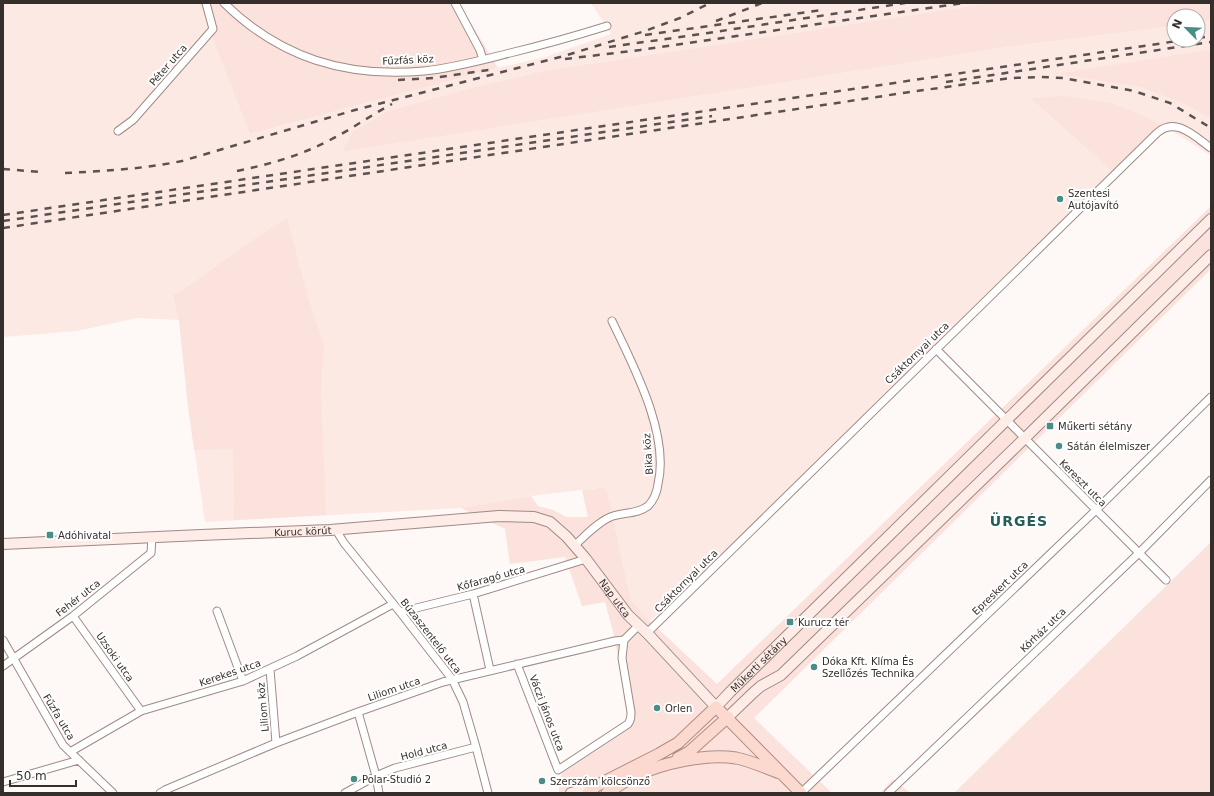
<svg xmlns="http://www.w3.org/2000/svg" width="1214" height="796" viewBox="0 0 1214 796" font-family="'DejaVu Sans',sans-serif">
<rect width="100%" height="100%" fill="#fef9f7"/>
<path fill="#fde9e4" d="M3,3h124l1,1 1,-1h70l52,131 247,-66 47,-11 66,-23 -20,-31h400l-442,67 -75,17 -86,24 -35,20 -11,21 659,-104 173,-22v14h24v-17l13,-2v28l-153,25 82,13 42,16 29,16v37l-45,-29 -136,-29 84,75 -178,176 -286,272 -19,-21 -25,-113 -75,9 -70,12 -256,14 -17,-116 -9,-86 -42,-2 -60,13 -74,6z"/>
<path fill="#fbe2dc" d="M199,3h260l39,65 -248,66z
M991,3h220v18l-13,2v-7h-24v10l-173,22 -659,104 11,-21 35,-20 86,-24 75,-17z
M1211,49v70l-29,-16 -42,-16 -84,-13z
M1065,96l47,7 32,13 22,11 -52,46 -84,-75z
M1211,206v63l-457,449 78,75h-273v-9l3,-11 58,-38 9,-15 -15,-85 -9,-33 -23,4 -17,-49 -55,7 -5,-35 -44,-21 70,-12 7,10 15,4 13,7h22l-6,-27 24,-3 25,113 20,22 66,62z
M287,218l20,76 17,51 -3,41 5,129 -92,5 -1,-71 -39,1 -6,-44 -9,-86 -6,-25 10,-5 71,-51z
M1211,542v251h-257z
M893,779l17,14h-30z"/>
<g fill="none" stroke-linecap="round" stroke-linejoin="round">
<g stroke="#a08a84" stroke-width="9">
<path id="street" d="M224,3c56,55 122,75 200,68 29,-3 58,-11 86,-18 33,-8 65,-17 97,-27
M455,3l25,47 3,10
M118,131l15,-11 80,-91 -7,-26
M936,349l230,231
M336,530l8,13 56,69 52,67 11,23 13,45 12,46
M575,545c10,-9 25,-25 38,-29 12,-4 25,-2 35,-10 6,-6 9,-14 10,-22 12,-50 -25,-119 -46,-163
M473,594l17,76
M217,611l26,70
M400,612l73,-18 113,-35
M73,616l68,95
M647,633l510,-500c19,-17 38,4 54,15
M3,640l60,105 50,48
M517,664l41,106 70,-46c3,-4 3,-7 3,-12l-9,-54 2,-18
M3,666l70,-50 78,-63 1,-16
M270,669l6,74
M358,712l18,64 3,17
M70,752l71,-41 102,-30 54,-25 96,-52
M3,782l76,-22
M160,793l5,-3 111,-47 82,-31 85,-30 172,-41 9,-1 15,-15
M345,793l31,-17 19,-8 81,-21
M801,793l295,-283 115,-113
M888,793l251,-240 72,-73"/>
</g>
<g stroke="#a08a84" stroke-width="12">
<g id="secondary">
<path id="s1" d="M3,544l198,-9 129,-5 169,-14 35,1 16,5 17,15 19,22 42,56 19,18 69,74 14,-15 481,-473"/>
<path d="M728,717l26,-25 7,-6 20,-11 244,-237 186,-183"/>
<path d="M571,793l25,-7"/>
</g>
</g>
<g stroke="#b48c81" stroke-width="13">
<path id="primary" d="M678,758l11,-6 39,-35
M588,793l8,-7 63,-32 19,-11 38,-36 85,86
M607,793c9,-6 18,-12 28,-17 27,-13 72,-23 101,-18 15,3 30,10 44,15"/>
</g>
<use href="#street" stroke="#fff" stroke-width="7"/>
<use href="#secondary" stroke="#fdece7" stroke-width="10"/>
<use href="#primary" stroke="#fbd9cf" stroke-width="11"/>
<path stroke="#5a5250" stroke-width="2.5" stroke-dasharray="7 7" stroke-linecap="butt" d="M716,21l21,-8 25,-10
M645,35l177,-25
M1198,38l13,-2
M609,47l99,-14 197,-30
M565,59l75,-9 323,-47
M398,80l35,-2 56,-8
M946,82l265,-40
M3,169l38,3
M237,171c33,-7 63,-15 93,-31 22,-11 41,-25 62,-36
M65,173c39,-2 78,-4 117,-12l173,-51 209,-54 81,-25 35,-13 30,-15
M3,215l1181,-175
M3,221l709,-105
M3,228l907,-136 101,-14 30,-1 22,1 71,13 36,12 41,25"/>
</g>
<g fill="#488e86" stroke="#fff" stroke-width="1.5">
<circle cx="1060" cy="199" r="4"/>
<rect x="1046" y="422" width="8" height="8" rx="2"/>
<circle cx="1059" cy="446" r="4"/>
<rect x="46" y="531" width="8" height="8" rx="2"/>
<rect x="786" y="618" width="8" height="8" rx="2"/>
<circle cx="814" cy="667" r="4"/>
<circle cx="657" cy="708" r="4"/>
<circle cx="354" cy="779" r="4"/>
<circle cx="542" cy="781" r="4"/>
</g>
<g text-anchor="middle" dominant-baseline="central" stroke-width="4" stroke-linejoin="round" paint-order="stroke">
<g font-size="10" fill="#362e2b" stroke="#fff">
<text transform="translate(408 60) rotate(-3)">Fűzfás köz</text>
<text transform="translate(168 65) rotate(-49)">Péter utca</text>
<text transform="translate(917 353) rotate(-44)">Csáktornyai utca</text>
<text transform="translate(648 454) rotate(-94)">Bika köz</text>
<text transform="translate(1083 483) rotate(45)">Kereszt utca</text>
<text stroke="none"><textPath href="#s1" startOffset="300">Kuruc körút</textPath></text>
<text transform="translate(491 578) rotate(-16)">Kőfaragó utca</text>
<text transform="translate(686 581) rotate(-45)">Csáktornyai utca</text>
<text transform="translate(1000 588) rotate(-44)">Epreskert utca</text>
<text stroke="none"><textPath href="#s1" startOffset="649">Nap utca</textPath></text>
<text transform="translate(78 598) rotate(-38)">Fehér utca</text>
<text transform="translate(1043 630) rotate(-44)">Kórház utca</text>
<text transform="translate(431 636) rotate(52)">Búzaszentelő utca</text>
<text transform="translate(115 657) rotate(55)">Uzsoki utca</text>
<text stroke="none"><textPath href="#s1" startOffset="858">Műkerti sétány</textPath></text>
<text transform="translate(230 673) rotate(-19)">Kerekes utca</text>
<text transform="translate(394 689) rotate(-19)">Liliom utca</text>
<text transform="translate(263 707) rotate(-95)">Liliom köz</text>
<text transform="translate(547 713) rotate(69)">Váczi János utca</text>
<text transform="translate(59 717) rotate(59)">Fűzfa utca</text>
<text transform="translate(424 751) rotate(-15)">Hold utca</text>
</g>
<g font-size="10" fill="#362e2b" stroke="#fff" text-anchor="start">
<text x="1068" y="193">Szentesi<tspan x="1068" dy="12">Autójavító</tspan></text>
<text x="1058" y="426">Műkerti sétány</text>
<text x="1067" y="446">Sátán élelmiszer</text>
<text x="58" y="535">Adóhivatal</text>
<text x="798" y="622">Kurucz tér</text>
<text x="822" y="661">Dóka Kft. Klíma És<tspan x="822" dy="12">Szellőzés Technika</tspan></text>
<text x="665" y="708">Orlen</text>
<text x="362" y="779">Polar-Studió 2</text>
<text x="550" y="781">Szerszám kölcsönző</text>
</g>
<g font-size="14" font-weight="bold" letter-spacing="1" fill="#255d57" stroke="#fff">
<text x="1019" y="521">ÜRGÉS</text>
</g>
</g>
<rect width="1214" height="796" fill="none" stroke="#362e2b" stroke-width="8"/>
<g transform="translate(1186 28) rotate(294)"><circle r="19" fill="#ffffff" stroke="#afabaa"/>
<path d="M0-3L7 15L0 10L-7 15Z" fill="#488e86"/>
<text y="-6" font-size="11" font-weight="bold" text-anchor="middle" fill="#362e2b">N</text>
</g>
<path d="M10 780v6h66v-6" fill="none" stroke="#362e2b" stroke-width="2"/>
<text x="16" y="780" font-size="12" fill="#362e2b" stroke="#ffffff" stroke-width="3" paint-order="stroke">50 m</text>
</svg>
